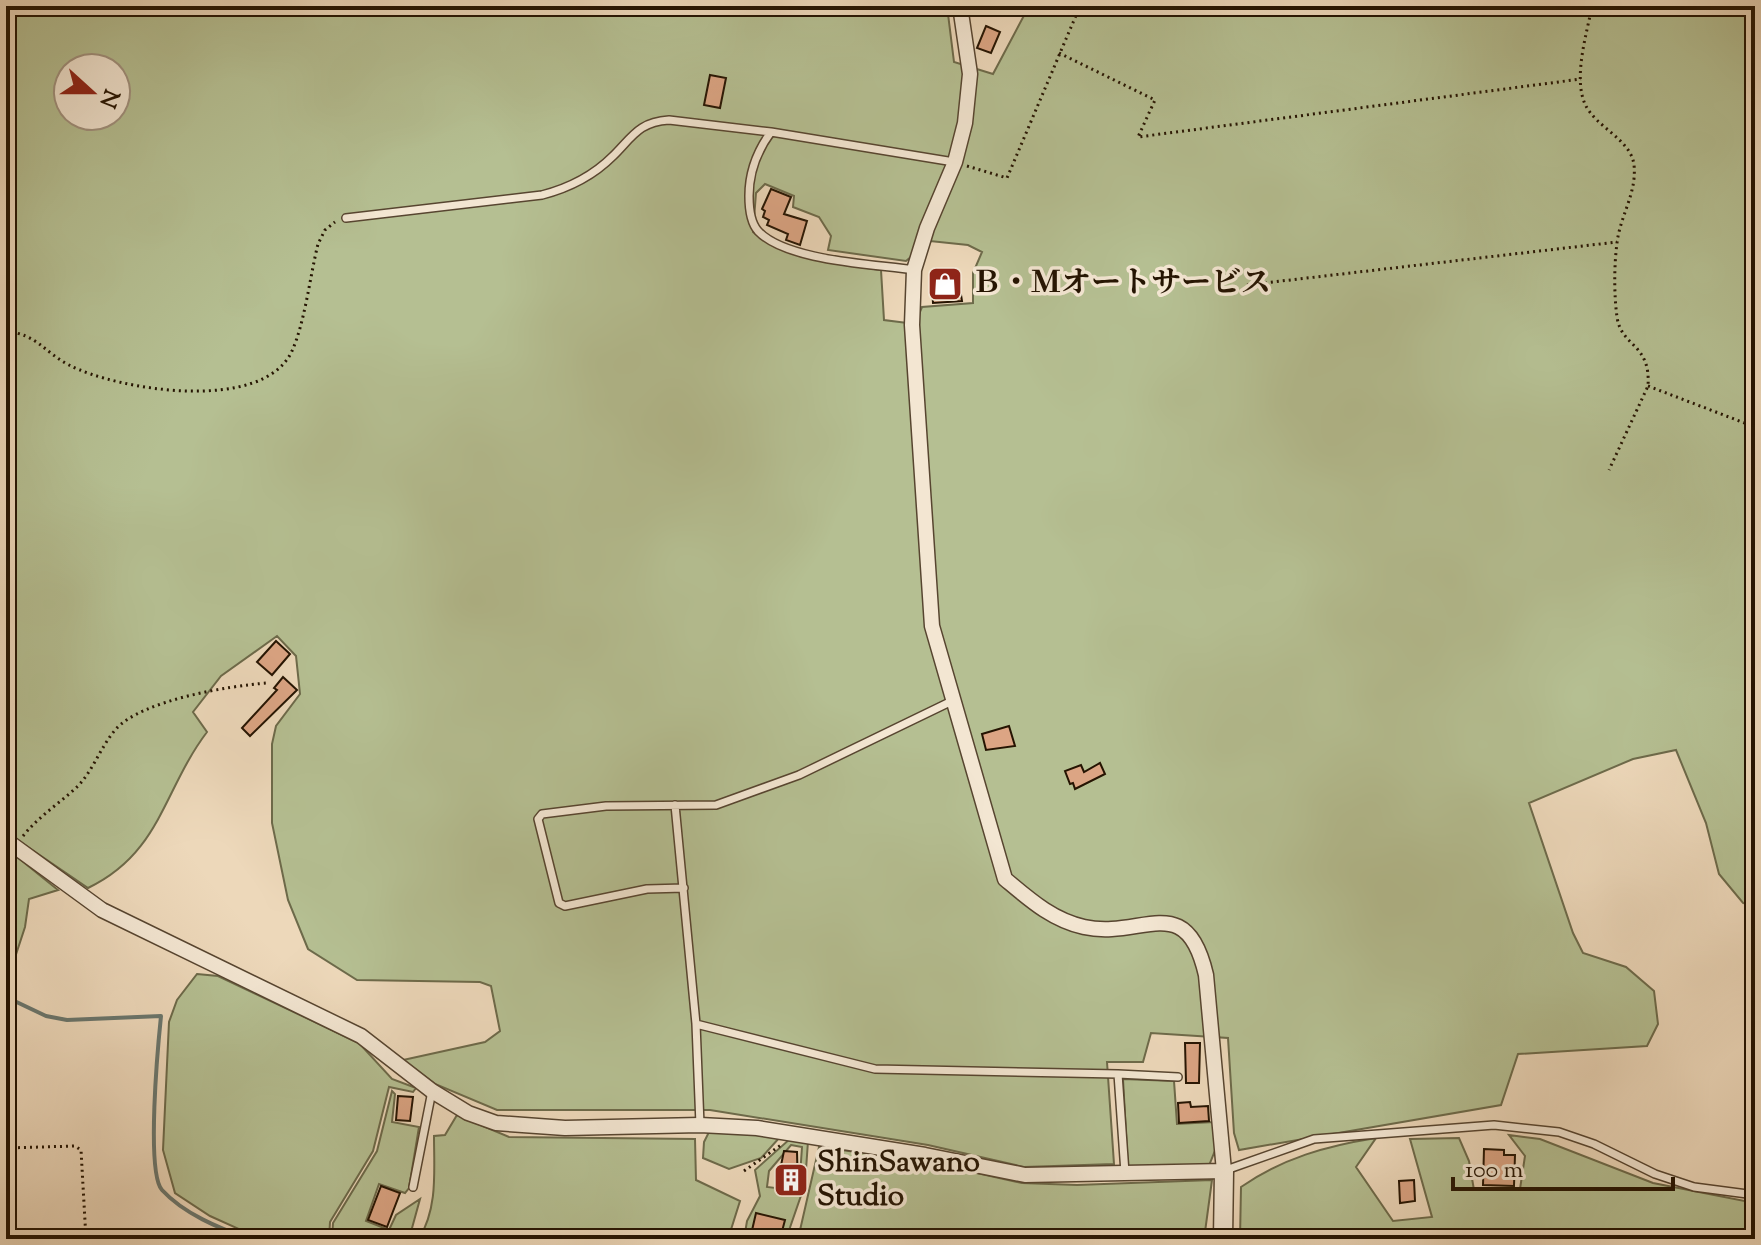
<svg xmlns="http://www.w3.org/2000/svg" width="1761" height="1245" viewBox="0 0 1761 1245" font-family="'Sorts Mill Goudy','Noto Serif JP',serif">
<rect width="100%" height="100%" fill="#edd8ba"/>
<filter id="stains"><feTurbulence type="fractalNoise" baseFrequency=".0025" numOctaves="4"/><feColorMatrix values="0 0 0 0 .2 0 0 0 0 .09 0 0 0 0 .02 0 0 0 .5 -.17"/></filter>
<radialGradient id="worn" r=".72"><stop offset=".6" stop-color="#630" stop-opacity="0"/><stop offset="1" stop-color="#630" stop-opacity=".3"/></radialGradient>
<path fill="#b5bf92" stroke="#6d6a4a" stroke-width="2" fill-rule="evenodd" d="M6,6h941l7,56 39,12 36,-68h459l15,9 7,-9h245v901l-12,-4 -24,-29 -13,-51 -30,-73 -43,9 -104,44 44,130 10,20 43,14 28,24 4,33 -11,22 -129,8 -17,51 -262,45 -5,-17 -6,-95 -77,-5 -8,29h-36l7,102 -90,3 -96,-22 -218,-35h-213l-62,-26 -32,-24 82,-18 15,-11 -9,-45 -11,-4 -123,-2 -49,-31 -20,-49 -16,-77v-79l4,-18 24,-32 -4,-38 -19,-20 -56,40 -28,36 14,20c-44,58 -46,121 -119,156l-82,-56zM68,68h48v48h-48zM765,184l29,12 -1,11 26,10 12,19 -3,14 78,11 24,-20 38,4 14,7 -9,21v30l-51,4 -7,17 -31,-4 -3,-50c-45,-7 -92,-9 -128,-38l3,-39z
M6,848l52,42 -29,9 -4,28 -19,58z
M197,974l21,2 141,67 33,36 24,9 -3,4 -24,-5 -16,64 -43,71 -1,17h-68l-51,-23 -35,-23 -12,-43 6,-128 8,-22z
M1123,1079l51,2 3,43 37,-2 2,26 -8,20 -80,1z
M392,1091l3,3 -3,28 27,5 -10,61 -4,5 -26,-9 -13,37 23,9 7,-15 24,-16 -11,40h-77l1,-16 44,-72z
M457,1115l52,22 186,2 1,41 44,21 -12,38h-309c19,-32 15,-67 15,-103l11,-1z
M710,1130l70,7 -19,21 -32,11 -26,-11 1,-16z
M1509,1135l31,4 113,44 102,20v36h-515l1,-52c42,-29 85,-41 135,-49l-20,29 37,54 39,-4 -22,-78 49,-1 10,23 5,29 46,-1 5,-33z
M791,1138l17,3 -3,43 -19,55h-42l3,-18 13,-25 -5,-26zM791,1145l11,2 -3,44 -32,-4 2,-16z
M819,1147l104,14 99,22 55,2 135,-5 -7,52 2,7h-409z"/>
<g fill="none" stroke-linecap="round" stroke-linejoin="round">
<path stroke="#6b776e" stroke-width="4" d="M6,997l40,19 21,4 94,-4c-3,29 -15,156 1,174 22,24 57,38 87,49"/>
</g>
<path fill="#dca584" stroke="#251402" stroke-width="2" d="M986,26l14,6 -9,21 -14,-5z
M710,75l16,3 -6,30 -16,-3z
M771,189l20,8 -7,17 23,7 -7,24 -14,-5 2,-6 -21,-9 2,-5 -6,-3 2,-6 -3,-2z
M957,270l5,31 -29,2 -2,-32z
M276,641l14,13 -18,21 -15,-13z
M283,677l14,13 -47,46 -8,-8 35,-38 -3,-2z
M1009,726l6,20 -29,4 -4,-16z
M1100,763l5,11 -30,15 -2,-6 -3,1 -5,-13 16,-6 3,7z
M1185,1043h15l-1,40h-13z
M398,1096l15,1 -3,24 -14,-1z
M1190,1102l1,5 17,-1 1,15 -30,2 -1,-20z
M1484,1149l20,1v5h11l-1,31 -31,-1z
M784,1151l13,1 1,38h-14l1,-20h-5z
M1414,1180l1,21 -15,2 -1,-22z
M381,1186l19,7 -13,34 -19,-7z
M756,1213l29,7 -5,19h-30z"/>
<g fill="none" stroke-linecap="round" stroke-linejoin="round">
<g stroke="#574530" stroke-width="10">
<path id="service" d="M346,218l196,-23c27,-7 51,-19 71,-39 20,-20 26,-34 56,-36l102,12
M914,270c-40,-6 -128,-9 -156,-39 -8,-9 -9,-24 -9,-35 0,-24 8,-45 22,-64l183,30
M675,805l21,219 4,101
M684,888l-37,1 -82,17 -6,-3 -21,-84 4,-5 64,-8 110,-1 83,-30 153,-74
M696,1024l179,45 243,5 7,99
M1118,1074l60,3
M1226,1170l88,-31 180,-14 65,7 35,12 61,30 39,13 61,8
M413,1187l19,-96"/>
</g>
<g stroke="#574530" stroke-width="17">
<path id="minor" d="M6,840l96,70 259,126 71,55 36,22 28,10 69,5 135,-3 57,3 168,27 100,20 199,-4 -18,-196c-20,-87 -64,-35 -122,-48 -32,-7 -55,-28 -79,-48l-73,-253 -20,-301 2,-55 13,-42 28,-66 10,-39 5,-49 -10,-68"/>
</g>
<g stroke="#574530" stroke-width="21">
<path id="tertiary" d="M1223,1239l1,-68"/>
</g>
<path stroke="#251402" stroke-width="3" stroke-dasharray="2 4" stroke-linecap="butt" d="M1592,6c-5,27 -19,71 -7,98 10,23 46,35 49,61 3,28 -14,51 -17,78 -3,23 -3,52 0,74 4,30 34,26 31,69l-39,84
M1059,53l96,47 -17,37 443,-58
M967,166l40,12 73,-172
M1247,285l370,-43
M6,331c32,4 38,21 63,34 48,25 194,49 223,-14 13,-29 18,-75 26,-107l7,-14 10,-8
M1648,386l107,41
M23,836c16,-20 37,-33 55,-50 16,-17 23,-40 38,-57 26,-29 113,-43 151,-46
M6,1148l69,-2 6,4 5,89
M744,1171l37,-26"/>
<use href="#service" stroke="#f3e6d2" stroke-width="7"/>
<use href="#minor" stroke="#f3e6d2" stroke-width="14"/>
<use href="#tertiary" stroke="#f3e6d2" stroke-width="18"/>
</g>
<defs>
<g id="shop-square" transform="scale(1.8)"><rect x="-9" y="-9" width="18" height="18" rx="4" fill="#8f2418" stroke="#f3e6d2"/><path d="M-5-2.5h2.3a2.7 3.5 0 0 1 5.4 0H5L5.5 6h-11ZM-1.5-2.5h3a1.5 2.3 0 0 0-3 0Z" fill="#fff"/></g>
<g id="building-square" transform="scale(1.8)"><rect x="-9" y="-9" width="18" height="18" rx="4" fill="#8f2418" stroke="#f3e6d2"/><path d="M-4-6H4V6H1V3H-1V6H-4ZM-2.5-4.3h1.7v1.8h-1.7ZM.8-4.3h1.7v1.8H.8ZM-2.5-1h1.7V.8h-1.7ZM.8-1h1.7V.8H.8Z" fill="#fff"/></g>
</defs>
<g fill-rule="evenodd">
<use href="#shop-square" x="945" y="284"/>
<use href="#building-square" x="791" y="1180"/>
</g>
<g text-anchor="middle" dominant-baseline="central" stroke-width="7" stroke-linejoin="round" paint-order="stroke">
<g font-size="30" font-weight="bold" fill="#251402" stroke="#f3e6d2" text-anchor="start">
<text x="971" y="284">Ｂ・Ｍオートサービス</text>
<text x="817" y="1163">ShinSawano<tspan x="817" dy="34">Studio</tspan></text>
</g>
</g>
<rect width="1761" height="1245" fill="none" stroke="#edd8ba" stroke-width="32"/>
<rect x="8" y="8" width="1745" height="1229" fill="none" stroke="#251402" stroke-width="4"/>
<rect x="16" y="16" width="1729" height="1213" fill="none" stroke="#251402" stroke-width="2"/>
<g transform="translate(92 92) rotate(111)"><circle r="38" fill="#f3e6d2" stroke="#a1927f" stroke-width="2"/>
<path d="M0-6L14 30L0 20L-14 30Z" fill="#8f2418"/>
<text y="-12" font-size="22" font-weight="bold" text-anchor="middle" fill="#251402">N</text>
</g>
<path d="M1453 1177v12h220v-12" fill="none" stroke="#251402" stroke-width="4"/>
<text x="1465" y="1177" font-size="24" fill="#251402" stroke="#f3e6d2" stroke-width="6" paint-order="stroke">100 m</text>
<rect width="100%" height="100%" filter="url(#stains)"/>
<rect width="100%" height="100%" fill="url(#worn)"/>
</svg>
